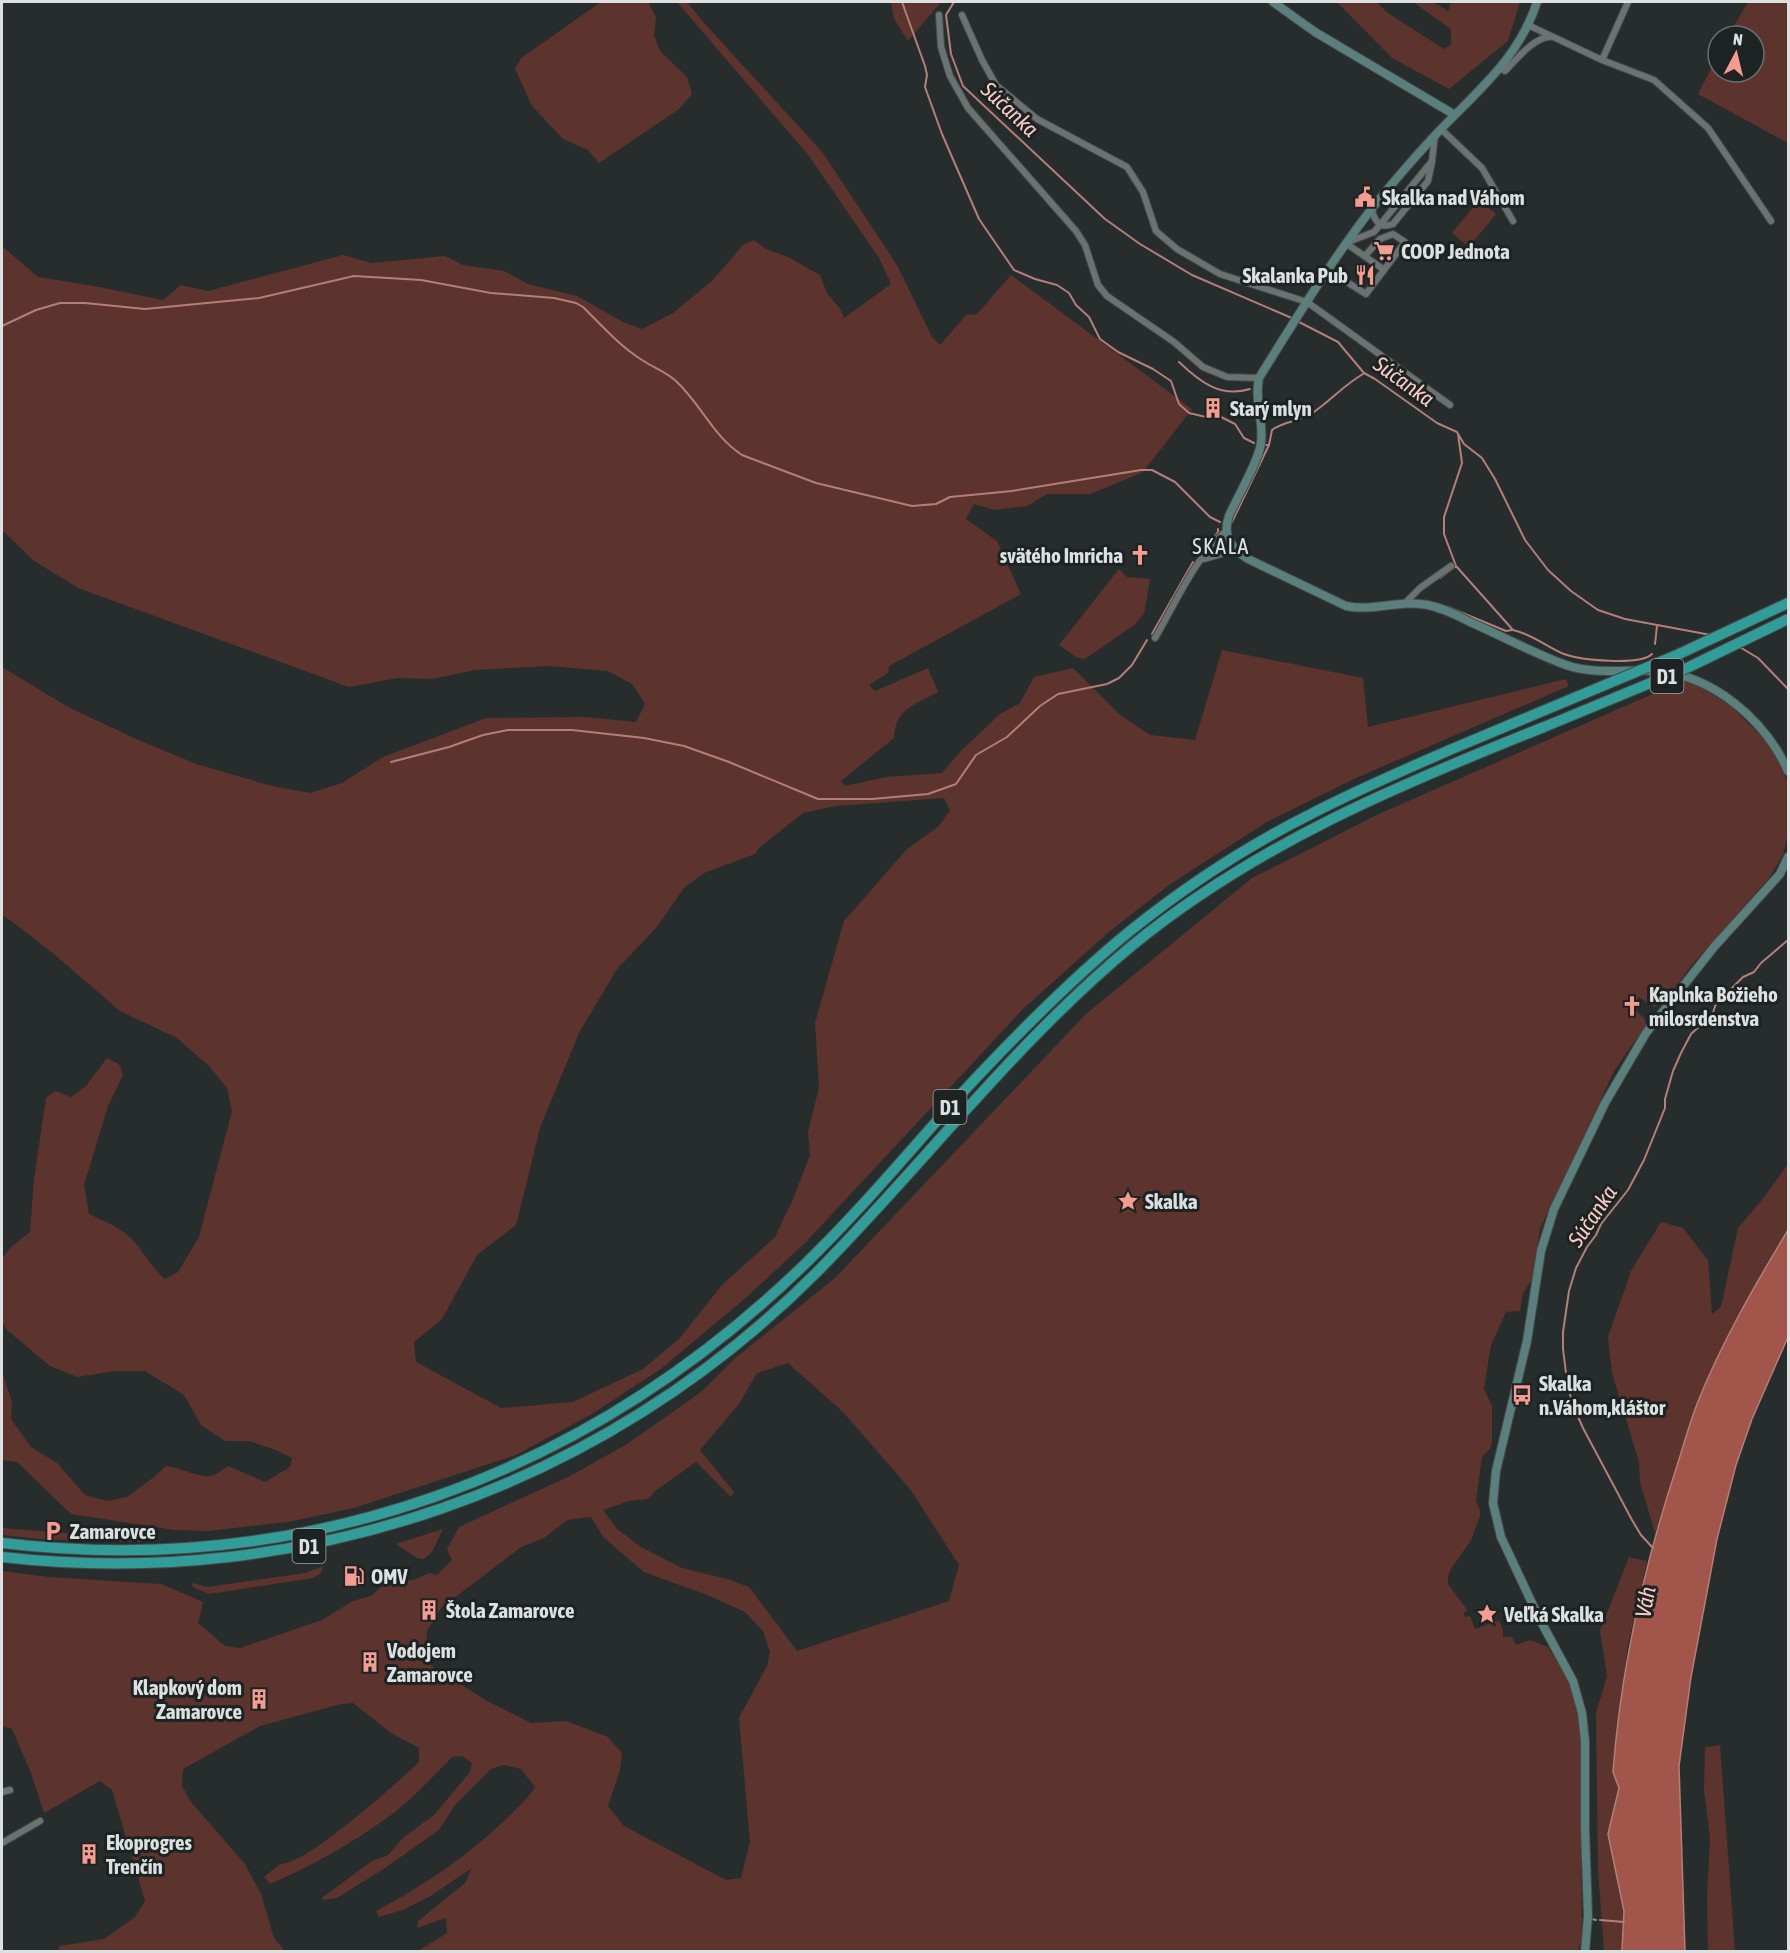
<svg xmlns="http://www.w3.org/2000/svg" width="1790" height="1953" viewBox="0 0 1790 1953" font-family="'Asap Condensed',sans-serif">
<rect width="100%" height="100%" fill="#272d2c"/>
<path fill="#5d332d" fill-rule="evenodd" d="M601,2h47l8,15 -2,18 6,16 27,26 5,17 -13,15 -80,54 -11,-13 -25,-11 -31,-33 -17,-37 6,-11z
M677,2h10l18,22 118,129 74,112 35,72 8,8 26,-30 11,-1 34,-39 181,134 -49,63 -53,22h-43l-20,12 -33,4 -20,-6 -8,15 31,22 24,53 -132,72 -1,7 -19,12 6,6 53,-23 10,24c-23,13 -43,16 -44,46l-53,43 4,5 41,-9 56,-4 19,-22 39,-37 20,-11 14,-26 39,-9 46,46 31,21 45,5 27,-90 141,28 5,49 198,-48 3,7 -213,92 -91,45 -96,62 -59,46 -86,77 -218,234 -57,53 -87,73 -70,46 -76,41 -162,53 -66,14 -80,9 -34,-1 -103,-16 -54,-52 -15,-2v-88l10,30 -1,17 20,28 26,16 28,32 22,6 20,-4 27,-20 12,-11c14,1 32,12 45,10 5,-1 12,-7 17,-10l37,16 25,-15 2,-9 -16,-8 -27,-9h-24l-24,-16 -17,-30 -39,-24h-30l-38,6 -27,-11 -43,-36 -5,-8v-64l10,-12 18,-14 4,-53 12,-81 9,-7 16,6 15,-11 21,-28 12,6 4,11 -15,31 -24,79 5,29c15,7 30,13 42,24 12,13 20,29 34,41l13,-7 21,-35 33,-126 -5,-23 -18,-22 -32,-28 -57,-27 -65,-56 -41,-32 -12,-8v-248l66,40 66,31 62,26 76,22 38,7 32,-10 41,-26 103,-39 99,-1 51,5 9,-18 -13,-20 -24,-13 -59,-5 -74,4 -43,9 -34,-1 -49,9 -271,-99 -45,-28 -31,-30v-284l36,31 56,9 69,14 18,-15 27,6 135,-36 28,8 74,-7 18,9 41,6 24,13 49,12 48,27 17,6 31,-16 39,-32 32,-37 10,-4 12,9 22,8 32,18 7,18 14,17 3,8 47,-34 -12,-26 -70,-102zM944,798l6,12 -11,16 -32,23 -63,72 -29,102 4,64 -11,45 2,23 -17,44 -18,38 -53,48 -43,54 -36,30 -70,33 -72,6 -85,-46 -2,-20 28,-23 35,-64 39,-30 24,-97 39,-95 38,-64 39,-41 28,-40 20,-15 51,-19 5,-7 43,-34 33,-7z
M891,2h50l-33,39 -14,-22z
M1337,2h39l12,11 56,36 7,-4v-16l-38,-27h20l15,9 3,-9h69l-12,39 -59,48 -57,-31z
M1748,2h40v141l-90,-49 20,-39v17h36v-36h-26z
M1479,200l17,14 -27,33 -17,-14z
M1119,569l8,8 23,2 -6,35 -10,11 -46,32 -5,2 -7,-2 -17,-12z
M1680,682h13l38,24 30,30 19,25 8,23v51l-5,20 -14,23 -78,88 -27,36 -10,5 -15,-10 -7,10 12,11 2,7 -32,46 -74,158 -8,51 -9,13 -3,18 -14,1 -15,33 -7,44 8,17v36l-2,7 -8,8 -6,44 4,9v6l-9,24 -20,29 -3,8v7l20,27 -5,2 2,4 5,-1 5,13 24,-9 4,10v7h9l4,8 14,-5 18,7 18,29 14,36 2,227 -4,12h-1160l29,-18 -1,-15 -29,10 1,-7 47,-38 7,-15 -43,29 -26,13 -24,7 -3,-6c49,-27 88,-52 128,-90 11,-11 23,-21 31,-34l-14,-18 -17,-4 -13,4 -36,36 -16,25 -57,40 -45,28 -15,2 1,-3 49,-36 16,-6 15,-17 31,-23 36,-43 2,-9 -10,-7 -10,1c-19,20 -39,41 -61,58 -37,27 -79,51 -121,69l-6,-7 16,-13c25,2 118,-82 139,-102v-14l-28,-15 -38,-30 -12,1 -81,22 -77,43 -1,17 9,16 54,62 16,30 13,44 11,13h-226v-5l45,-7 31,-22 10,-16 -33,-111 -12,-9 -56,32 -13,-40 -19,-44 -10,-3v-155l47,6 112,7 42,18 -5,21 27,23 15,2 82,-28 31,-19 18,-5 15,-14 27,-2 16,-7 8,2 15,-15 -5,-11 12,-22 111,-51 57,-32 74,-52 34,-34 100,-80 251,-264 166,-136 129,-65zM788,1363l55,49 67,77 49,76 -10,36 -152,50 -48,-64 -18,-7 -49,-12 -41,-21 -24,-18 -14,-19 26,-9 19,-2 7,-8 41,-29 35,35 3,-5 -34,-42 39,-46 18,-31zM591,1517l12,20 41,35 63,23 38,17 18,19 7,21 -3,14 -28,52 11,124 -9,36 -15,2 -102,-54 -16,-20 12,-36 2,-17 -14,-16 -42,-16 -35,2 -44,-22 -61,-39 1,-31 14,-23 80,-61 23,-9 23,-18z
M1788,1164v66l-41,71 -50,102 -42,130 -15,-51 -1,-20 -27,-89 -4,-36 23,-66 30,-49 22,6 25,32 4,54 9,-7 17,-79 23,-27z
M2,1528l124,10 21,4c-49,0 -97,-1 -145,-7z
M443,1529l-11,23 -8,7 -7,-1 -21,-14z
M1629,1557l18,4 -19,84 -15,127 6,16 -11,46 16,77 -2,40h-18l-6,-82 -2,-156 11,-37 -7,-45z
M324,1566l-4,8 -7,4 -104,16 -16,-7 -1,-4 15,4 98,-14z
M1720,1745l15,206h-27l-1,-52 3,-61 -6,-49 1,-42z"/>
<path fill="#a1554b" stroke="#b37f78" stroke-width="1.5" d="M1788,1230v107l-36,82 -16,46 -19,74 -26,138 -12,89 6,185h-63l2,-40 -16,-77 11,-46 -6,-16c8,-105 30,-203 63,-303 7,-22 13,-44 21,-65 24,-61 58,-119 91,-174z"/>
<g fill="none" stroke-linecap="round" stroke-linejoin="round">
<path stroke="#b37f78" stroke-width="2" d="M902,2l23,64 2,9 -2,12 17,47 37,85 35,51 21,9 22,6 12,8 7,12 13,12 11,22 18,13 35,17 18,12 8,23 10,9 17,4h15l14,7 9,14 10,5
M954,2l-8,13 5,39 12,32 142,133 35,25 52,31 102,44
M1299,322l39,20 26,31 11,6 62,44 20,9 7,12 18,14 13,21 30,61 23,30 23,21 27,19 27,9 86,16
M2,326l34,-16 24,-7h25l60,6 114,-11 95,-22 67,4 70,13 63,5 22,5 7,4c19,19 37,39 59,53 12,8 25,12 35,22 25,24 36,54 65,73l74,28 96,23 24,-2 14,-7 62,-6 129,-21h11l23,12 35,35 10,5
M1179,362c21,20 41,36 71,27
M1458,434l4,29 -18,54v17l12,32 57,64c19,4 34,17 51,24 16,6 76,12 88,0
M1265,445h4l3,-15c12,-9 26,-8 39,-16 18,-12 33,-29 52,-40
M1232,522l37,-77
M1203,551l15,-19v-3
M1440,578l16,-12
M1448,607l58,24 6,-1
M1152,634l41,-72
M1655,644l2,-18
M1738,646l20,12 30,31
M391,762l58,-15 34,-12 25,-5h64l72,8 40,8 45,16 89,37h54l56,-5 28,-10 20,-29 31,-18 33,-31 18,-12 49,-10 12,-6 13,-13 15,-25
M1653,1548l-12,-13 -9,-15 -49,-92 -11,-25 -5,-22 -4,-32v-17l6,-41 7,-23 11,-21 9,-12 5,-11 27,-34 16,-30 21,-52v-9l8,-28 8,-18 10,-19 21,-19 4,-11 27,-27 11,-5 7,-9 27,-23
M1592,1919l4,1
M1600,1920l24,2"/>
<g stroke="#454a4a" stroke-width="8">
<path id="street" d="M939,15l2,32 9,29 18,32 108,123 9,14 13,40 9,11 67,46 29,25 24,10 32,1
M962,15l20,45 14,25 41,34 90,48 16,25 13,39 21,18 43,25 87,28 143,103
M1528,25l74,35 52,20 54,48 63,93
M1602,60l26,-58
M1501,68l4,3c11,-11 29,-34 45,-34
M1441,129l41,39 31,53
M1372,209c2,12 8,20 21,15l35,-43 4,-19
M1348,242l26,-10 6,-7 52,-64 3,-26
M1347,244l36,25
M1329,271l37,23 39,-52 -12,-8 -13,5 -15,17
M1204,559l31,-9
M1404,604l16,-16 31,-22
M1155,638c19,-32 42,-84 71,-107
M2,1792l8,-2
M2,1843l38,-22"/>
</g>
<g stroke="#454a4a" stroke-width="10">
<path id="secondary" d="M1273,2l42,30 140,83
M1537,2c-18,55 -56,86 -95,126 -24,25 -47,52 -69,79 -42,54 -78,113 -114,171 -5,22 5,43 2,65 -2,18 -24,54 -32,73 -7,20 2,32 19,43l98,47c27,6 55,-7 82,-1 14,3 29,10 42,17 32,14 63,31 96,43 29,10 60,4 90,6 57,4 109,49 132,100
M1585,1952l3,-36 -3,-87v-88l-3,-28 -9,-32 -34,-63 -38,-81 -8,-34 3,-32 31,-130 14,-90 13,-42 51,-106 41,-70 68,-86 66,-73 8,-17"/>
</g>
<g stroke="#454a4a" stroke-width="12">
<path id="highway" d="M1679,654l109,-51
M2,1543c303,36 585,-67 803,-279 56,-54 105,-114 157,-171 53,-57 108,-113 168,-162 56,-45 117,-85 181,-117 46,-24 93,-44 141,-65
M2,1557c302,34 600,-69 815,-285 107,-108 199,-231 317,-328 123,-100 264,-159 410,-217"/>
</g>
<use href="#street" stroke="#6b7272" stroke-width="6"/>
<use href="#secondary" stroke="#5a7f7d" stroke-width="8"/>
<use href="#highway" stroke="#329d98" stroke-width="10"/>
<g stroke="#454a4a" stroke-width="12" stroke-linecap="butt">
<path id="highway-bridge" d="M1544,727l145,-60 99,-48
M1452,749l227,-95"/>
</g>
<use href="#highway-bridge" stroke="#329d98" stroke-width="10"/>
</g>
<defs>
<g id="civic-bare" transform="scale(1.62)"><path d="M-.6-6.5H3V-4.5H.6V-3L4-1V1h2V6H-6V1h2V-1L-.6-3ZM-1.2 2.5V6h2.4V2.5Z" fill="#f59c90" stroke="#1d2323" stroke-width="2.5" paint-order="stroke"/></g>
<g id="supermarket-bare" transform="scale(1.62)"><path d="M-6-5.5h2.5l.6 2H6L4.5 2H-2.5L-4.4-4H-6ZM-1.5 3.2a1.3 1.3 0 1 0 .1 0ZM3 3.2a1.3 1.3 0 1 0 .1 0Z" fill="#f59c90" stroke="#1d2323" stroke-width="2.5" paint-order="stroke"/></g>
<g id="restaurant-bare" transform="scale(1.62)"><path d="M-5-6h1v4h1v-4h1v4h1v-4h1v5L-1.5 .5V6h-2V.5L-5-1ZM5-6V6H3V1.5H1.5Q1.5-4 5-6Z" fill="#f59c90" stroke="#1d2323" stroke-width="2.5" paint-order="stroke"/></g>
<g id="building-bare" transform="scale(1.62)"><path d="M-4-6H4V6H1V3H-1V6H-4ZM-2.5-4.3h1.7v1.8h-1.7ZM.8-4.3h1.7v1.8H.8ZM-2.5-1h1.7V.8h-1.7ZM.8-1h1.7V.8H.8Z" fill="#f59c90" stroke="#1d2323" stroke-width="2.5" paint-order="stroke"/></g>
<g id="church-bare" transform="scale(1.62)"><path d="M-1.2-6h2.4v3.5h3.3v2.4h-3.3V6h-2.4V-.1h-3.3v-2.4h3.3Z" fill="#f59c90" stroke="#1d2323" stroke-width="2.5" paint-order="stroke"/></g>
<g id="sight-bare" transform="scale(1.62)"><path d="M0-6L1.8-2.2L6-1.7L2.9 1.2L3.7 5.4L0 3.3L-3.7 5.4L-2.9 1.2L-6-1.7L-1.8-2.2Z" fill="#f59c90" stroke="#1d2323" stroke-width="2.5" paint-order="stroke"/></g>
<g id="bus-bare" transform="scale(1.62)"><path d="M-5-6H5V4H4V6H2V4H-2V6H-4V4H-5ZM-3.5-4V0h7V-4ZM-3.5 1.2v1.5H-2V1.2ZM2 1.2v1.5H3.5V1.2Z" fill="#f59c90" stroke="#1d2323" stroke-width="2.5" paint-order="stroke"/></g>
<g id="parking-bare" transform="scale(1.62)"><path d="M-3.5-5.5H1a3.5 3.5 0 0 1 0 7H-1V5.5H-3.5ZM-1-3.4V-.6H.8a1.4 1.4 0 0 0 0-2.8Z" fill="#f59c90" stroke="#1d2323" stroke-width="2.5" paint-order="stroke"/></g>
<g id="fuel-bare" transform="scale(1.62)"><path d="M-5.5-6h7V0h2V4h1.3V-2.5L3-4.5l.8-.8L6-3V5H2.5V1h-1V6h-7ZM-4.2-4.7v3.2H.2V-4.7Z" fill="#f59c90" stroke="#1d2323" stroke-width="2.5" paint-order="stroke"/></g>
</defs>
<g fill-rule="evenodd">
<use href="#civic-bare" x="1365" y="197"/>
<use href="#supermarket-bare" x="1384" y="251"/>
<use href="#restaurant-bare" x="1365" y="275"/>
<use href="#building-bare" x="1213" y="408"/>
<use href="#church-bare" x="1140" y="555"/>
<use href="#church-bare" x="1632" y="1006"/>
<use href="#sight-bare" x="1128" y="1201"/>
<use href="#bus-bare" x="1522" y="1395"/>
<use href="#parking-bare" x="53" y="1531"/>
<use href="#fuel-bare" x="354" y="1576"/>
<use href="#building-bare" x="429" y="1610"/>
<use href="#sight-bare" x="1487" y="1614"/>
<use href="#building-bare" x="370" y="1662"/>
<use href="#building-bare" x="259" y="1699"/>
<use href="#building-bare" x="89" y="1854"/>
</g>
<g text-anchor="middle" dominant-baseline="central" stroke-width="6" stroke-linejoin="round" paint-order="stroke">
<g fill="#1d2323" stroke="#a3a7a7" stroke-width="1.5">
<rect x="1650.5" y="659" width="33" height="34" rx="4.5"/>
<rect x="933.5" y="1090" width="33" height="34" rx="4.5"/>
<rect x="292.5" y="1529" width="33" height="34" rx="4.5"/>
</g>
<g font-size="20" font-weight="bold" fill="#dce0e0">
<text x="1667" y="676">D1</text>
<text x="950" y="1107">D1</text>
<text x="309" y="1546">D1</text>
</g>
<g font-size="21" font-weight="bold" fill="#dce0e0" stroke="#1d2323" text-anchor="start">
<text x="1382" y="197">Skalka nad Váhom</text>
<text x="1401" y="251">COOP Jednota</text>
<text x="1348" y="275" text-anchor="end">Skalanka Pub</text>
<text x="1230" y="408">Starý mlyn</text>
<text x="1123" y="555" text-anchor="end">svätého Imricha</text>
<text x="1649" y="994">Kaplnka Božieho<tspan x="1649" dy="24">milosrdenstva</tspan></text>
<text x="1145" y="1201">Skalka</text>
<text x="1539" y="1383">Skalka<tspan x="1539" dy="24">n.Váhom,kláštor</tspan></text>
<text x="70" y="1531">Zamarovce</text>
<text x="371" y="1576">OMV</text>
<text x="446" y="1610">Štola Zamarovce</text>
<text x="1504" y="1614">Veľká Skalka</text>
<text x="387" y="1650">Vodojem<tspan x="387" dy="24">Zamarovce</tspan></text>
<text x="242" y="1687" text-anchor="end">Klapkový dom<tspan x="242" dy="24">Zamarovce</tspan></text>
<text x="106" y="1842">Ekoprogres<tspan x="106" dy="24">Trenčín</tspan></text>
</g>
<g font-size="22" font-style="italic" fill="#faccc5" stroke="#1d2323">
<text transform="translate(1010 109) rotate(43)">Súčanka</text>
<text transform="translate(1404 381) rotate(36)">Súčanka</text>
<text transform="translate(1592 1216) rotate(-56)">Súčanka</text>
<text transform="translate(1645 1602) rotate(-79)">Váh</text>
</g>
<g font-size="22" letter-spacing="1.5" fill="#dde5e4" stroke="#1d2323">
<text x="1221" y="546">SKALA</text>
</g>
</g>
<rect width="1790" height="1953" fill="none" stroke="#dce0e0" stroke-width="6"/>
<g transform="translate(1736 54) rotate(7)"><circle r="28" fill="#1d2323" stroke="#696f6f" stroke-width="1.5"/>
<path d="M0-4.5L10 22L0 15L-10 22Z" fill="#f59c90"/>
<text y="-9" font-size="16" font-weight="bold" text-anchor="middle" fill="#dce0e0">N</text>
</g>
</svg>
